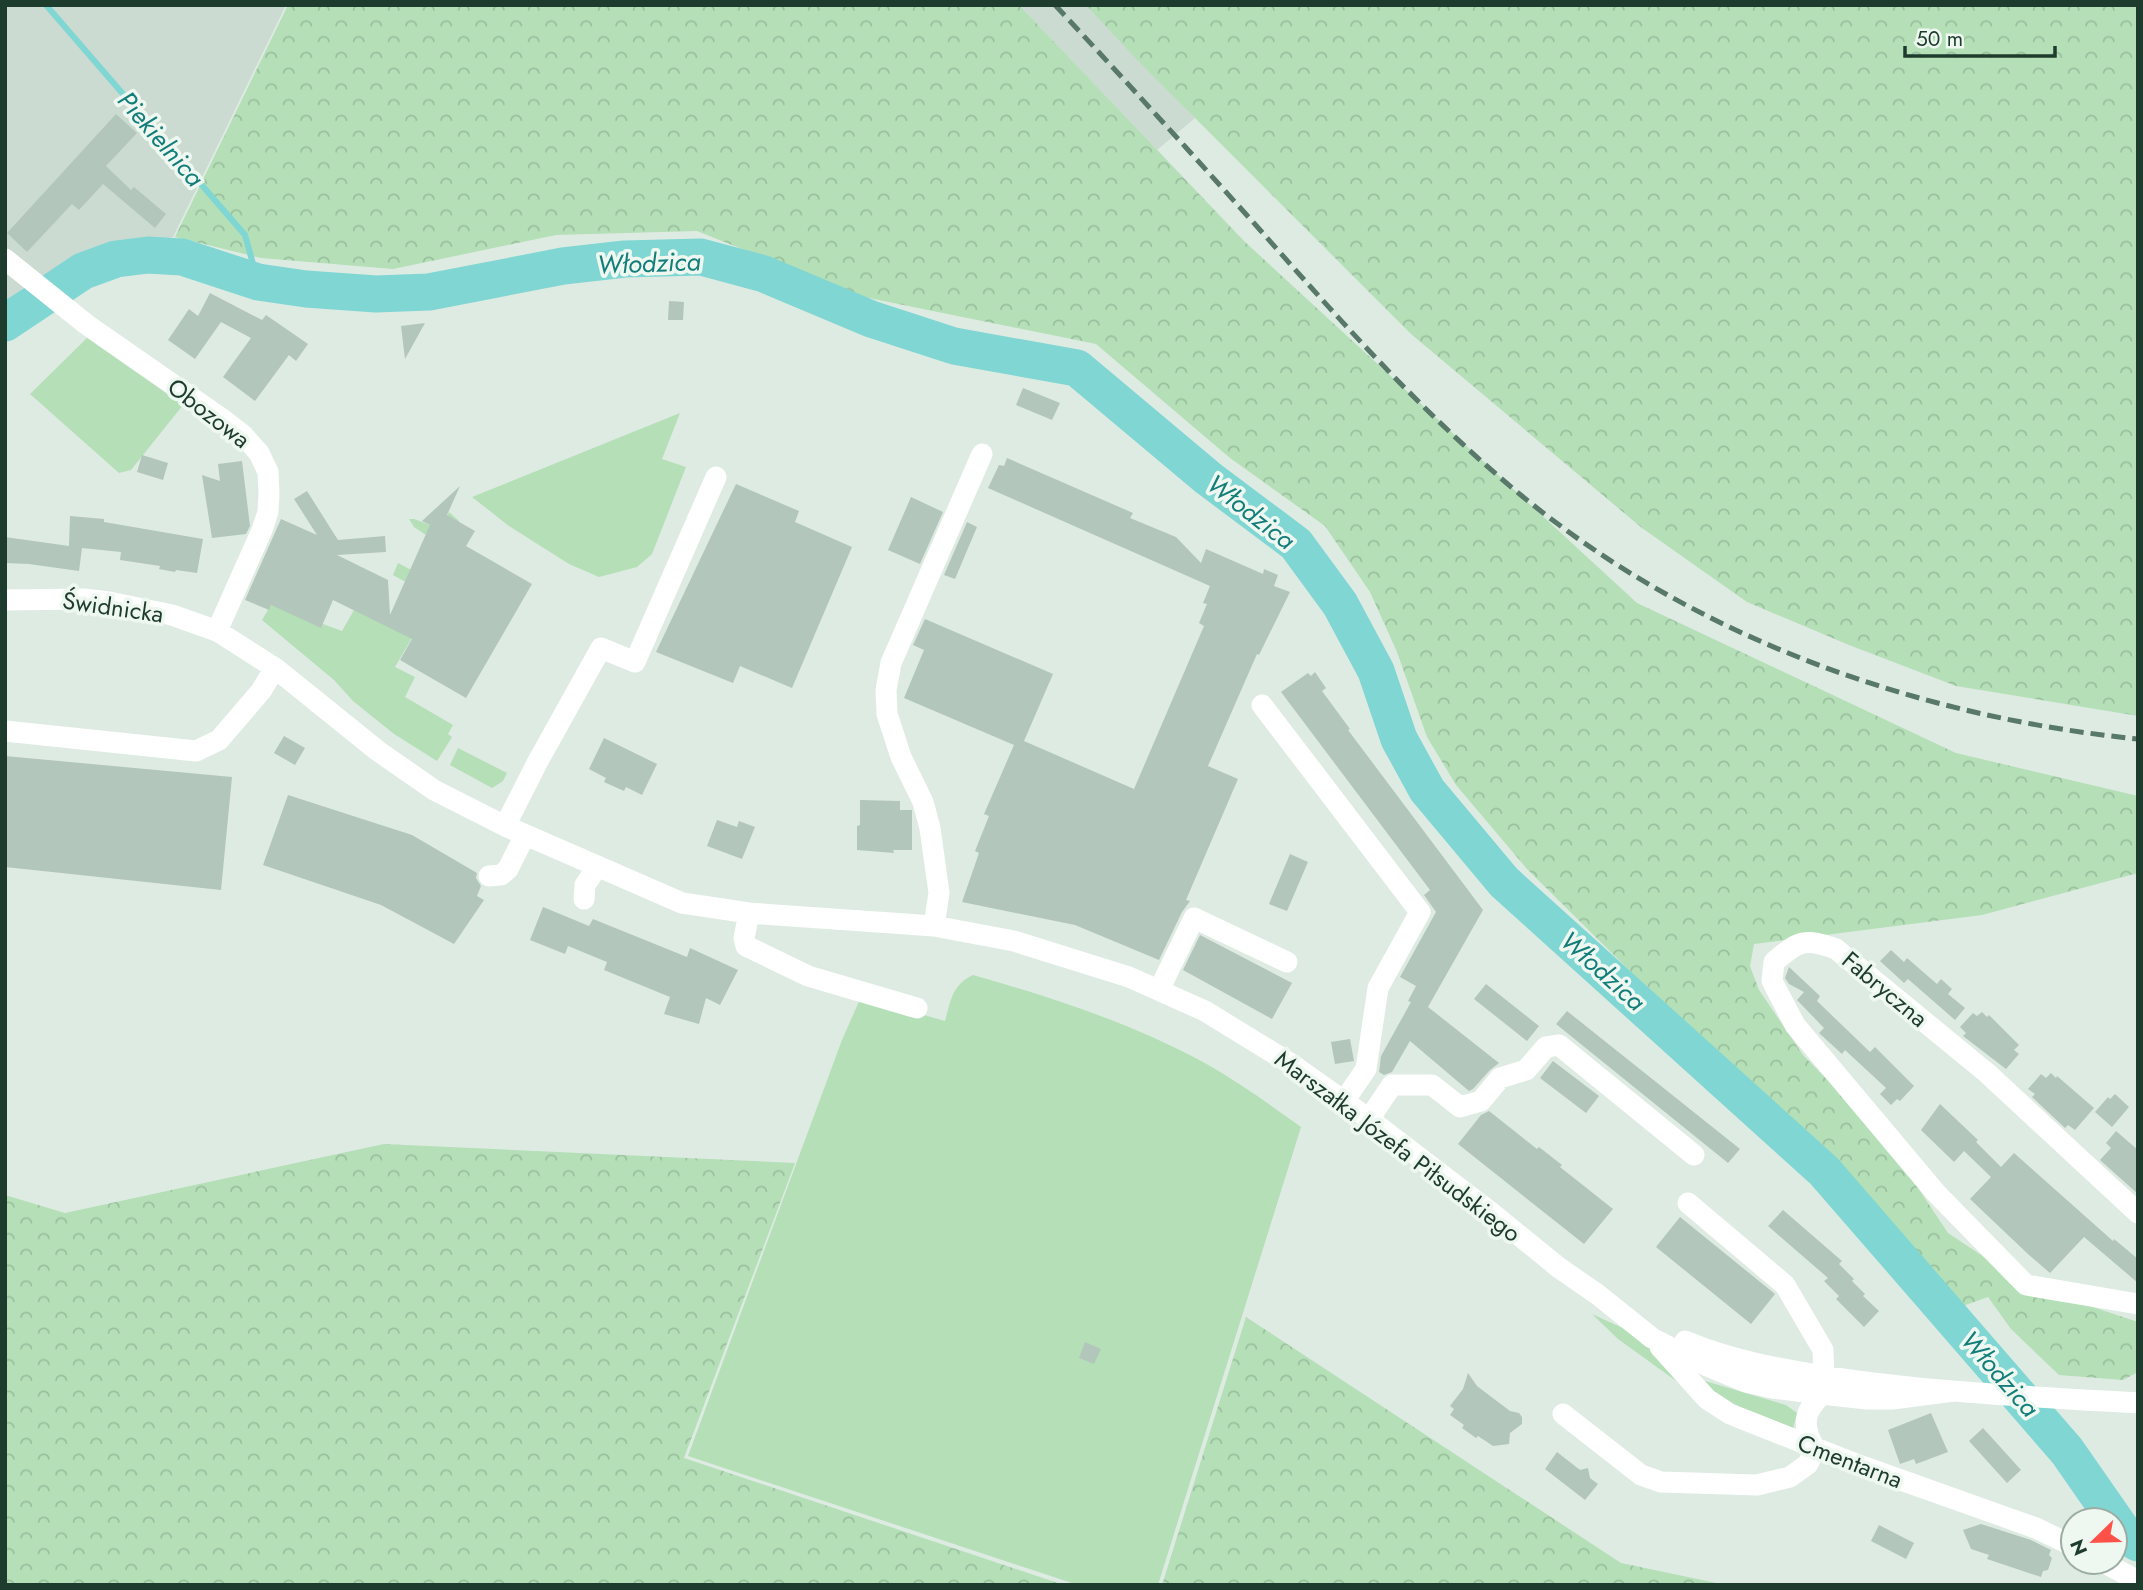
<svg xmlns="http://www.w3.org/2000/svg" width="2143" height="1590" viewBox="0 0 2143 1590" font-family="Jost,sans-serif">
<defs>
<pattern id="forest-crowns" width="20" height="18" patternUnits="userSpaceOnUse" patternTransform="scale(1.75)"><rect width="20" height="18" fill="#b4dfb7"/><path d="M2 6a3 3 0 1 1 6 0M12 15a3 3 0 1 1 6 0" fill="none" stroke="#9ac09e"/></pattern>
</defs>
<rect width="100%" height="100%" fill="#deebe2"/>
<path fill="#ccdbd1" d="M5,5h281l-113,232 -94,19 -47,25 -27,21z
M1019,5h69l107,113 -38,32z"/>
<path fill="#b4dfb7" d="M87,338l96,67 -52,65 -12,3 -89,-79z
M680,413l-18,46 24,8 -34,87 -15,13 -38,10 -30,-13 -60,-38 -37,-29z
M449,512l10,9 -41,70 16,9 -39,67 20,10 -10,20 48,28 -5,9 4,3 -15,24 -43,-27 -41,-33 -19,-21 -72,-60 9,-15 71,26 12,-21 37,18 20,-43 -18,-10 5,-12 21,11 7,-39 -12,-8 -5,-8h5l27,10z
M458,748l49,25 -4,8 -11,7 -42,-23z
M973,975c78,22 158,48 230,87 34,19 66,42 98,65l-143,458h-80l-390,-129 154,-416 19,-43 84,24c6,-21 7,-36 28,-46z
M1592,1314l48,22 39,47 -61,-44z
M1705,1381l81,24 11,8 -4,16 -60,-21 -31,-26z"/>
<path fill="url(#forest-crowns)" d="M288,5h731l225,236 393,362 319,150 182,43v77l-156,42 -228,29 -4,22 9,24 44,65 83,85 62,93 78,52 112,37v50l-15,8 -64,-5 -48,-46 -23,-32 -28,10 -124,-147 -205,-188 -104,-103 -71,-84 -29,-48 -30,-85 -27,-60 -45,-66 -95,-68 -134,-114 -237,-48 -162,-65 -141,4 -163,34 -132,-11 -86,-21z
M1086,5h1052v711l-182,-30 -107,-41 -102,-43 -105,-74 -231,-194 -268,-268z
M384,1144l411,19 -111,295 380,127h-1059v-390l60,18z
M1246,1317l375,246 105,22h-564z"/>
<g fill="none" stroke-linecap="round" stroke-linejoin="round">
<path stroke="#7fd6d3" stroke-width="6" d="M46,5l199,230 13,47"/>
<path stroke="#7fd6d3" stroke-width="37" d="M5,323l78,-52 33,-12 32,-4 34,2 76,25 48,7 70,5 53,-2 134,-26 62,-7 76,-2 63,17 107,45 83,27 123,22 131,110 88,66 44,60 36,67 23,68 28,51 77,92 320,289 243,280 48,69
M2115,1520l11,16 12,7"/>
</g>
<path fill="#b3c6bb" d="M116,114l21,19 -31,33 25,24 3,-3 32,27 -11,14 -52,-44 -24,26 -7,-6 -45,48 -20,-19z
M210,293l52,27 4,-5 42,29 -12,17 -7,-6 -34,46 -32,-24 28,-39 -30,-16 -26,37 -27,-19 21,-31 9,7z
M669,301l15,1 -1,18h-15z
M425,323l-20,36 -4,-33z
M1023,388l37,15 -8,17 -36,-15z
M142,455l26,8 -5,17 -26,-8z
M1007,458l126,55 -3,5 46,19 25,26 5,-14 57,25 1,-5 14,6 -4,11 16,6 -31,63 -2,-1 -49,112 30,13 -52,121 4,1 -8,11 -23,48 -84,-35 -113,-23 17,-49 -4,-2 14,-35 -5,-2 30,-69 -110,-47 20,-48 -11,-5 12,-26 128,55 -29,67 110,48 70,-163 -5,-3 8,-19 -4,-1 7,-17 -222,-98 11,-23 5,1z
M242,461l8,65 -4,8 -34,4 -10,-63 18,6 -2,-17z
M736,484l63,27 -4,11 57,25 -60,141 -52,-22 -7,17 -77,-31z
M460,486l-13,29 28,16 -9,15 66,38 -66,114 -66,-38 12,-21 -79,-39 -12,28 -50,-23 -2,5 -24,-10 36,-81 36,16 -23,-36 13,-8 31,49 47,-4 1,16 -49,3 51,25 2,35 40,-90 -8,-4z
M911,497l32,15 -23,52 -32,-14z
M70,516l34,3v3l99,17 -6,34 -21,-3 -1,2 -16,-3 1,-3 -40,-6 1,-8 -39,-4 -3,23 -50,-7 -24,-1v-26l64,9z
M967,522l10,5 -22,52 -11,-4z
M1315,672l11,16 -4,3 28,38 -2,1 135,180 -55,97 71,56 -9,7 -17,19 -4,2 -59,-50 -18,31 -8,3 -5,-3 2,-16 30,-54 -3,-1 8,-15 -16,-9 36,-65 -12,-17 6,-5 -149,-198 27,-19 3,3z
M284,736l21,12 -10,17 -21,-12z
M604,738l53,26 -15,31 -16,-8 -2,4 -20,-9 2,-4 -17,-9z
M5,756l227,21 -11,113 -216,-23z
M288,795l124,40 65,38 -1,5 5,8 -4,10 7,4 -30,44 -73,-39 -118,-40z
M860,800l40,1v9h12v40h-19l1,3 -37,-3v-24l3,-1z
M717,820l20,7 2,-6 16,6 -13,32 -35,-13z
M1290,854l18,8 -21,49 -18,-7z
M543,907l46,19 4,-7 94,38 3,-9 48,22 -18,35 -14,-7 -7,26 -35,-10 6,-17 -66,-27 3,-8 -39,-16 -3,8 -35,-14z
M1200,935l92,48 -20,36 -89,-49z
M1891,950l13,12 3,-4 30,26 4,-5 11,10 -4,5 17,14 -10,12 -47,-41 -4,4 -24,-22z
M1789,967l31,29 -3,5 53,51 5,-5 39,39 -14,15 -3,-2 -6,6 -11,-11 6,-6 -41,-38 -3,4 -23,-21 5,-5 -27,-28 7,-8 -15,-8 -4,-6z
M1486,984l53,42 -12,15 -53,-42z
M1567,1011l173,138 -12,14 -172,-139z
M1982,1012l5,5 2,-2 30,30 -5,5 5,4 -13,15 -43,-33 3,-3 -6,-6 13,-14 4,3z
M1350,1039l4,22 -19,3 -4,-22z
M1553,1061l46,35 -13,17 -46,-35z
M2051,1073l5,5 1,-2 37,32 -19,22 -7,-5 -3,3 -33,-31 3,-3 -7,-5 13,-15 5,4z
M2115,1094l14,13 -17,20 -17,-15 13,-15 2,2z
M1940,1104l38,36 -2,2 25,25 13,-14 99,88 1,-2 24,20v24l-54,-46 -34,36 -21,-18 -59,-56 21,-22 -27,-26 -10,11 -33,-32z
M1489,1111l48,38 2,-2 23,18 -2,2 53,42 -29,35 -126,-100 23,-29z
M2116,1131l22,19v44l-38,-34 11,-12 -5,-5z
M1783,1210l59,51 -3,3 15,15 -2,2 13,13 -2,2 16,15 -15,16 -28,-28 3,-3 -15,-15 4,-3 -60,-52z
M1680,1217l95,77 -24,30 -95,-77z
M1085,1342l16,7 -7,15 -15,-6z
M1468,1373l9,13 33,25 9,2 3,4v7l-12,9 -1,11 -16,2 -15,-10 -2,2 -14,-10 2,-3 -14,-10 4,-6 -4,-3 13,-17z
M1931,1413l17,39 -32,12 -2,-5 -14,5 -12,-34z
M1983,1428l38,42 -14,13 -38,-42z
M1557,1452l23,18 8,-2 2,10 8,6 -13,16 -40,-31z
M1981,1524l50,16 20,10 -2,5 3,3 -4,12 -5,1 -2,6 -54,-18 2,-4 -18,-6 -8,-19z
M1879,1525l35,18 -8,16 -35,-18z"/>
<g fill="none" stroke-linecap="round" stroke-linejoin="round">
<path stroke="#fff" stroke-width="21" d="M5,259l81,65 135,94 21,16 17,19 9,19 1,21 -1,19 -6,18 -45,101
M5,600l79,-1 25,3 63,13 45,16 58,37 103,83 56,39 71,36 177,77 67,10 185,13 80,15 115,36 76,34 88,54 76,54 119,91 70,57 39,27 55,44 53,27 41,17 26,6 49,6 46,5h25l62,-8
M1262,705l158,207 -42,76 -12,81 -22,32
M5,731l191,20 23,-11 42,-49 14,-23
M505,826l33,-65 63,-113 34,14 81,-185
M489,876l12,-1 7,-6 17,-34
M584,899l1,-14 12,-18
M749,913l-5,25 2,8 62,30 109,32
M934,926l5,-33 -9,-65 -7,-26 -22,-45 -14,-43 -1,-24 5,-27 91,-209
M1159,990l35,-72 93,44
M1369,1119l23,-34h40l28,22 21,-6 19,-23 26,-8 20,-23 13,-2 135,110
M1688,1203l97,82 38,65 1,26
M2138,1213l-151,-140 -151,-124c-31,-11 -37,-9 -62,13l-2,19 23,44 141,168 90,92 112,19
M1685,1341c47,20 95,28 145,36 101,15 205,20 308,26
M1660,1347l47,52 23,15 126,50 180,64 37,18
M1563,1414l78,61 20,7 96,3 33,-8 18,-13 7,-16
M1815,1448c-17,-26 -8,-42 14,-60
M2103,1562l35,19"/>
<path stroke="#587869" stroke-width="5" stroke-dasharray="14 7" stroke-linecap="butt" d="M1055,5c70,75 138,150 206,226 82,93 165,186 261,265 173,142 395,221 616,243"/>
</g>
<g text-anchor="middle" dominant-baseline="central" stroke-width="7" stroke-linejoin="round" paint-order="stroke">
<g font-size="24" fill="#1e3c2e" stroke="#eef8f1">
<text transform="translate(209 413) rotate(38)">Obozowa</text>
<text transform="translate(113 607) rotate(8)">Świdnicka</text>
<text transform="translate(1885 989) rotate(40)">Fabryczna</text>
<text transform="translate(1398 1146) rotate(37)">Marszałka Józefa Piłsudskiego</text>
<text transform="translate(1850 1461) rotate(21)">Cmentarna</text>
</g>
<g font-size="26" font-style="italic" fill="#137d7a" stroke="#eef8f1">
<text transform="translate(161 139) rotate(49)">Piekielnica</text>
<text transform="translate(649 263) rotate(-2)">Włodzica</text>
<text transform="translate(1251 512) rotate(38)">Włodzica</text>
<text transform="translate(1603 971) rotate(42)">Włodzica</text>
<text transform="translate(2000 1374) rotate(49)">Włodzica</text>
</g>
</g>
<rect width="2143" height="1590" fill="none" stroke="#1e3c2e" stroke-width="14"/>
<g transform="translate(2094 1541) rotate(247)"><circle r="33" fill="#eef8f1" stroke="#9bada3" stroke-width="2"/>
<path d="M0-5L12 26L0 18L-12 26Z" fill="#ff5148"/>
<text y="-10" font-size="19" font-weight="bold" text-anchor="middle" fill="#1e3c2e">N</text>
</g>
<path d="M1905 46v10h150v-10" fill="none" stroke="#1e3c2e" stroke-width="3.5"/>
<text x="1916" y="46" font-size="21" fill="#1e3c2e" stroke="#eef8f1" stroke-width="5" paint-order="stroke">50 m</text>
</svg>
